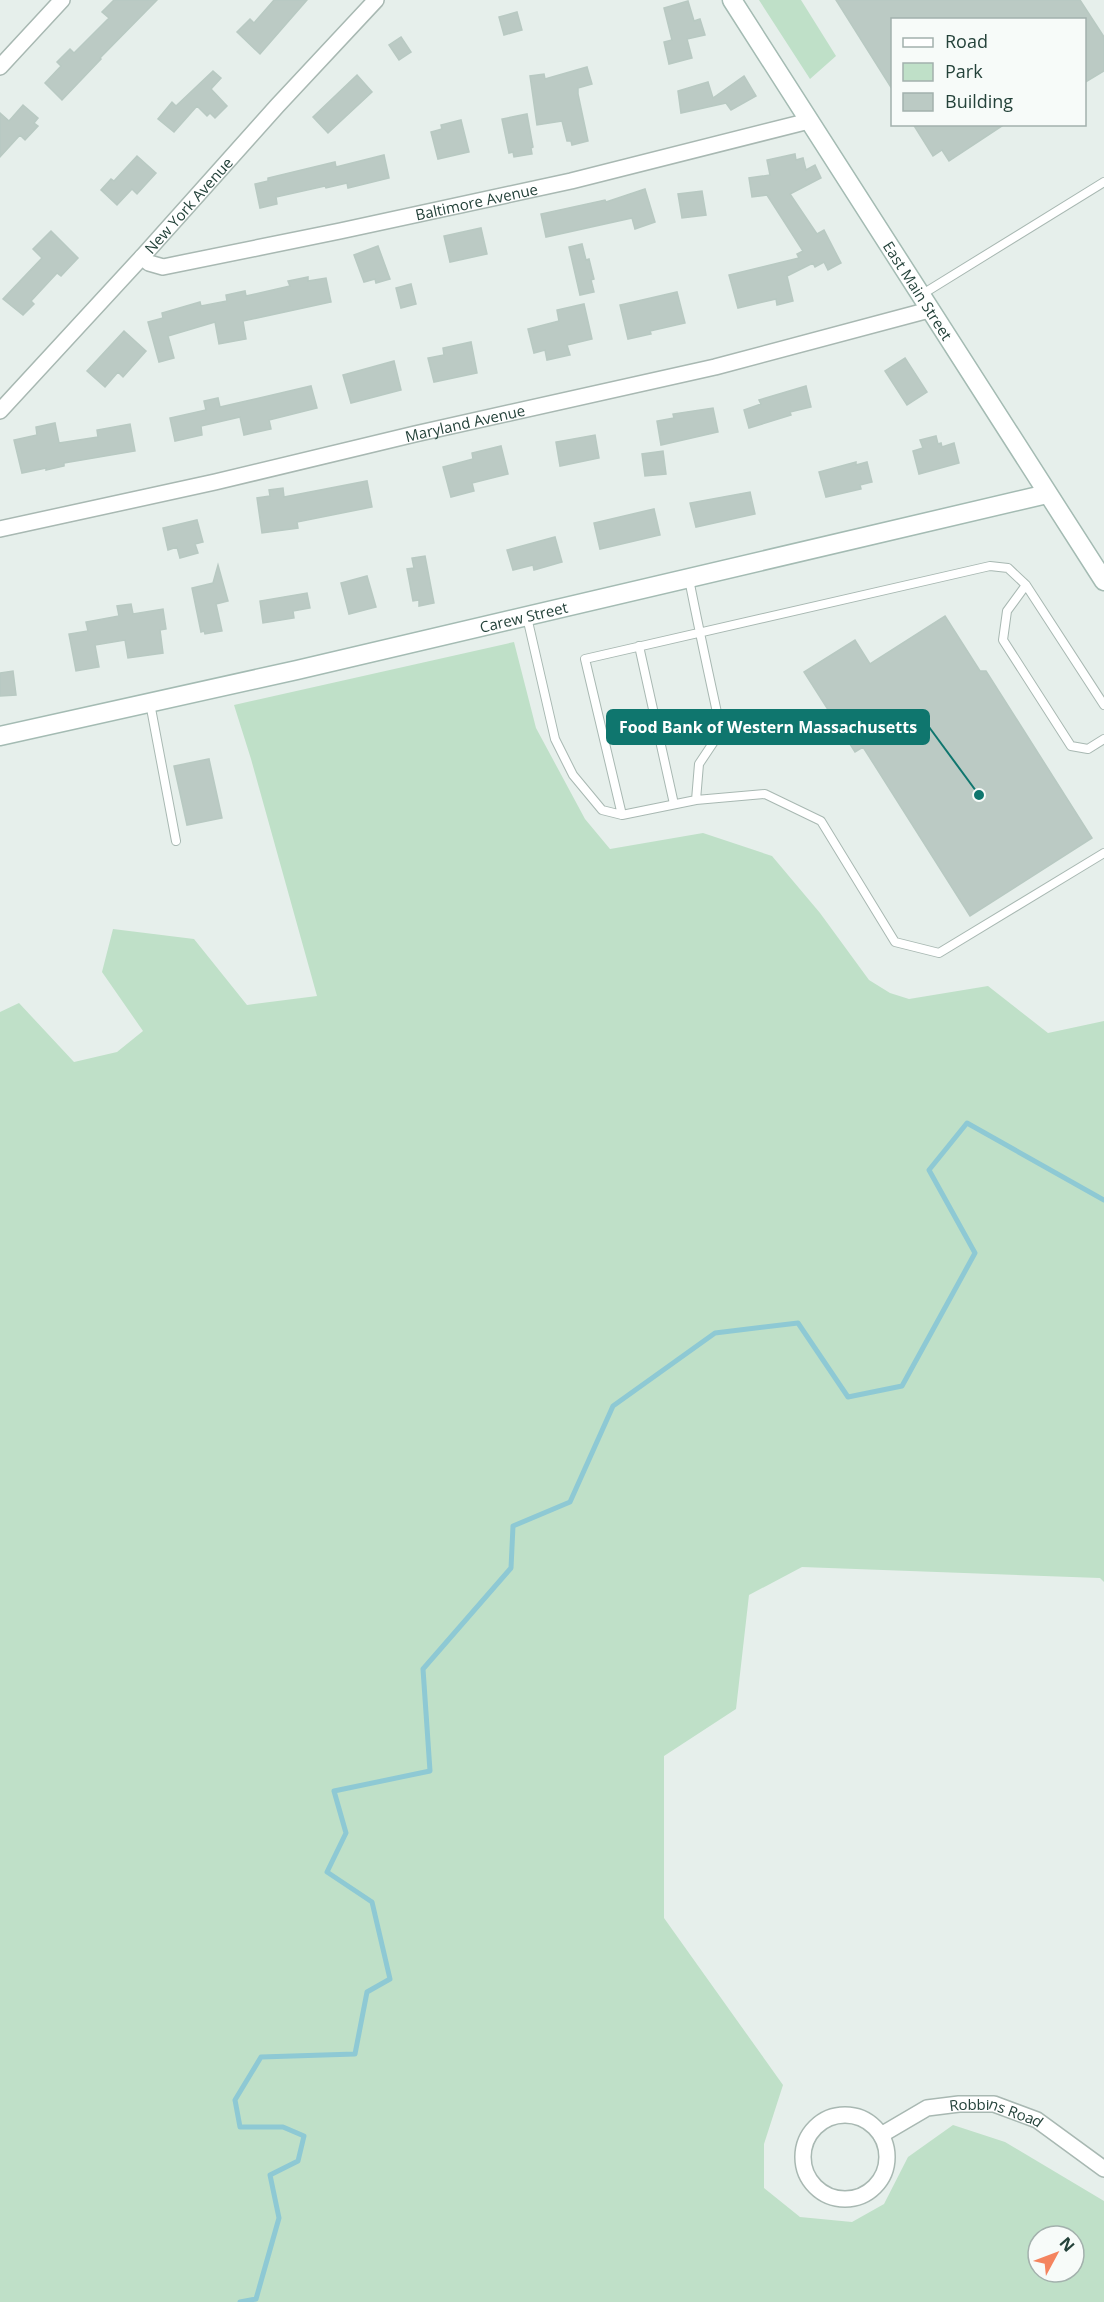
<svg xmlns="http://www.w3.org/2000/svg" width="1104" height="2302" viewBox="0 0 1104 2302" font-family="'Open Sans',sans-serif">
<rect width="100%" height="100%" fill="#e6efeb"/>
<path fill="#bfe0c8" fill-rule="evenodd" d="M759,0h42l35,56 -26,23z
M514,642l22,86 49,91 25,30 93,-16 69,23 48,57 49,67 21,13 19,6 79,-13 60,47 56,-12v561l-4,-4 -298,-11 -53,28 -13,114 -72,47v162l119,167 -19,59v44l36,29 52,5 32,-18 24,-47 45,-32 52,17 99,59v101h-1104v-1290l19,-9 55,59 43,-10 26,-21 -41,-59 11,-43 81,10 53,66 70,-9 -66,-237 -17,-54zM1038,2236h36v36h-36z"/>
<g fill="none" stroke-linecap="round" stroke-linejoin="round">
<path stroke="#8ec9d4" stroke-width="5" d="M240,2302l16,-3 23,-81 -9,-43 28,-14 6,-25 -21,-9h-43l-5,-27 26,-43 94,-3 12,-62 23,-13 -18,-77 -45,-30 19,-39 -12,-42 96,-20 -7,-102 88,-101 2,-42 57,-24 43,-96 102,-73 83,-10 50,74 54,-11 73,-133 -46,-83 38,-47 137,77"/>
</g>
<path fill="#bbcac4" stroke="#b8c9c2" stroke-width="1.5" d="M114,0h43l-57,58 1,1 -39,41 -17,-17 16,-17 -4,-4 13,-13 4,4 35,-35 -7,-6z
M274,0h33l-47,54 -23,-22 13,-13 4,4z
M836,0h244l24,37v34l-20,12v-63h-192v69z
M688,1l6,20 6,-2 5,16 -18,4 5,19 -23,6 -5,-22 8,-2 -8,-32z
M517,12l5,18 -18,5 -5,-18z
M401,37l10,15 -12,8 -10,-15z
M587,67l5,17 -14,4v6l10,47 -16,4 -1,-4h-4l-5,-20 -25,4 -7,-49 14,-2 1,5z
M213,71l8,7 -10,11 16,17 -12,12 -5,-5 -3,3 -10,-10 -23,26 -16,-13 14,-17 4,4z
M357,75l15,17 -44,41 -15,-16z
M744,76l12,20 -25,14 -5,-7 -45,10 -3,-22 30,-9 5,16z
M23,105l15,13 -4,5 4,3 -13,14 -5,-5 -20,22v-44l9,8z
M527,114l6,33 -2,1 1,6 -18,3 -1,-5 -4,1 -7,-34z
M461,120l8,32 -31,7 -7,-27 11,-3 -1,-4z
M913,124h92l-56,37 -7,-11 -9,6z
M795,154l1,6 7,-2 3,12 9,-5 6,13 -31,16 27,40 7,-4 17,33 -13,7 -4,-8 -9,5 -2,-4 -26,13 6,25 -16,4 -1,-6 -38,9 -9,-33 70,-17 -2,-4 6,-3 -36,-56 -15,2 -3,-19 21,-3 -3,-15z
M384,155l5,23 -41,10 -1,-5 -21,5 -1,-2 -49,11 1,7 -17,4 -5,-24 13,-3v-3l67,-16 1,5z
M137,156l19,17 -19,21 -5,-5 -15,16 -16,-15 10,-11 3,2z
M645,189l10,33 -20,7 -3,-11 -86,19 -5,-23 64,-14 1,2z
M702,191l4,24 -24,3 -4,-24z
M481,228l6,26 -37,8 -6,-26z
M51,231l27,27 -17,18 -4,-3 -26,28 3,3 -11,11 -20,-16 39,-41 -9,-9z
M582,244l4,16 3,-1 5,20 -3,1 3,12 -14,3 -11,-48z
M378,246l12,33 -14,4 -1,-4 -11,3 -10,-27z
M308,277v4l18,-3 5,24 -88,19 3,18 -27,5 -4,-22 -47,14 6,22 -15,4 -11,-40 15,-4 -1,-5 38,-11 1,4 26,-5 -1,-6 19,-4 1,5 44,-10 -2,-5z
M411,284l5,20 -15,4 -5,-20z
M677,292l8,31 -35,8 1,3 -23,5 -8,-34z
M584,304l8,35 -25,6 3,10 -23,5 -2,-10 -11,3 -6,-24 31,-8 -2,-11z
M124,331l22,20 -23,26 -5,-5 -13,15 -18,-16z
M471,342l6,31 -43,9 -6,-24 16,-3 -1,-7z
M905,358l22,34 -20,13 -22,-34z
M394,361l7,29 -50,13 -8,-28z
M311,386l6,22 -48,12 2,9 -27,6 -4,-18 -39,9 1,9 -27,6 -5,-23 36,-8 -2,-9 14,-3 2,9z
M806,386l5,21 -21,5 1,3 -42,13 -5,-18 17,-6 -2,-4z
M713,408l5,24 -57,13 -4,-24 17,-3 -1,-4z
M55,423l4,20 39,-6 -1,-7 33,-6 5,27 -71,12v3l-18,4v-2l-24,5 -8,-33 23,-5 -1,-8z
M595,435l4,23 -39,8 -4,-24z
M936,436l2,8 3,-1 1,4 12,-4 5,20 -40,11 -6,-23 10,-3 -3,-8z
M501,446l7,28 -36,9 2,8 -23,6 -8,-30 30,-8 -1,-6z
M663,451l3,23 -21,2 -3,-22z
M856,462v3l11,-3 5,20 -12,3 1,4 -35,8 -7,-25z
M367,481l5,26 -75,15 1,6 -36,5 -5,-35 13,-2 -1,-6 14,-2 1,9z
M750,492l5,22 -59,13 -6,-24z
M654,509l6,26 -60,14 -6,-26z
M197,520l6,22 -8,2 3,9 -18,5 -3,-11 -9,3 -5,-22z
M555,537l7,25 -28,8 -1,-5 -20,5 -6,-20z
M425,556l9,47 -15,3v-6l-6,1 -6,-32 7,-1 -2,-10z
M218,565l10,36 -12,3 6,27 -17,3 -1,-3 -3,1 -9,-44 21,-5z
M367,576l9,31 -27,7 -8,-31z
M307,593l3,15 -17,3 1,7 -31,5 -3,-22z
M131,604l2,10 30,-5 3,20 -6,1 3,23 -35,5 -3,-18 -30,5 4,22 -23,4 -7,-37 19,-3 -2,-9 33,-6 -2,-10z
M945,616l35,55h6l106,167 -122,78 -107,-169 -8,5 -51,-80 51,-32 15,24z
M13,671l3,24 -16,1v-23z
M209,759l13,59 -35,7 -13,-59z"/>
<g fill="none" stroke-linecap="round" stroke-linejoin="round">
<g stroke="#a8b8b2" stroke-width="10">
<path id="lane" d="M921,295l183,-113
M689,579c10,51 21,101 32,152l-22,33 -3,36 -74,15 -37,-156c135,-31 270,-62 405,-93l18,2 18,17 78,120
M1026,585l-19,26 -4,29 68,106 17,3 16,-10
M527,617l28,122 18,36 29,35 20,5
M639,646l35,158
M150,703l26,138
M696,800l69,-6 56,27 74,121 44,11 165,-100"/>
</g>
<g stroke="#a8b8b2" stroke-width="18">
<g id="street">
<path d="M0,67l62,-67"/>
<path id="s1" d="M142,257l7,6 14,4 177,-36 231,-50 238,-60"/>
<path id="s2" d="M0,411l142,-154 135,-151 99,-106"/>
<path id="s3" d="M0,529l215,-47 200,-48 300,-67 214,-57"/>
<circle cx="845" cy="2157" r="42"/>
<path id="s4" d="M881,2135l46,-27 32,-4h35l43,16 67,49"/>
</g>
</g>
<g stroke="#a4bbb3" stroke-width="21">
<g id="secondary">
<path id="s5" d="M732,0l372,581"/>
<path id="s6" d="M0,736l297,-66 750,-176"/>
</g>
</g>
<use href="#lane" stroke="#fff" stroke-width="8"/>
<use href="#street" stroke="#fff" stroke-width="15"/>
<use href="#secondary" stroke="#fff" stroke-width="18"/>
</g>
<g text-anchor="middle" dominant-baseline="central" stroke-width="6" stroke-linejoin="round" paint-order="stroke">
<g font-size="15" fill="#24423a" stroke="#f7fbf9">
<text stroke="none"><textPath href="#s1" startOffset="344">Baltimore Avenue</textPath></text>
<text stroke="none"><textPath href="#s2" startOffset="279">New York Avenue</textPath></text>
<text stroke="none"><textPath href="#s5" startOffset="345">East Main Street</textPath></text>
<text stroke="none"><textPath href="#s3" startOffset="477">Maryland Avenue</textPath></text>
<text stroke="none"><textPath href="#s6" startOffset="537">Carew Street</textPath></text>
<text stroke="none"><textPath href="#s4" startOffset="124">Robbins Road</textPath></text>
</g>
</g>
<path fill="none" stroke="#0f766e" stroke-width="2" d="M979 795L929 727"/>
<circle fill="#0f766e" stroke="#f7fbf9" stroke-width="2" cx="979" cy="795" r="6"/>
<rect fill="#0f766e" stroke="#0f766e" stroke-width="2" x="607" y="710" width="322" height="34" rx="6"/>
<g font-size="16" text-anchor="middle" font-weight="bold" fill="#fff">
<text x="768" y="733">Food Bank of Western Massachusetts</text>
</g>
<rect x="891" y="18" width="195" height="108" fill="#f7fbf9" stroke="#a3b1ad" stroke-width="1.5"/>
<rect x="903" y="38" width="30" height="9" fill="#ffffff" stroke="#a3b1ad" stroke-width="1.5"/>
<text x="945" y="48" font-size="18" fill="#24423a">Road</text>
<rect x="903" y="63" width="30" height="18" fill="#bfe0c8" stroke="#a3b1ad" stroke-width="1.5"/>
<text x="945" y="78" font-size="18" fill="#24423a">Park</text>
<rect x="903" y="93" width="30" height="18" fill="#bbcac4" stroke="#a3b1ad" stroke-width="1.5"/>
<text x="945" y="108" font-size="18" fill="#24423a">Building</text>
<g transform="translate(1056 2254) rotate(49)"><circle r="28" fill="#f7fbf9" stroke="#a3b1ad" stroke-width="1.5"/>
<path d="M0-4.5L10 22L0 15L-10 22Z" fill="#f4845f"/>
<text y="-9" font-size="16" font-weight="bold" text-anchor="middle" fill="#24423a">N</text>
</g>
</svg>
